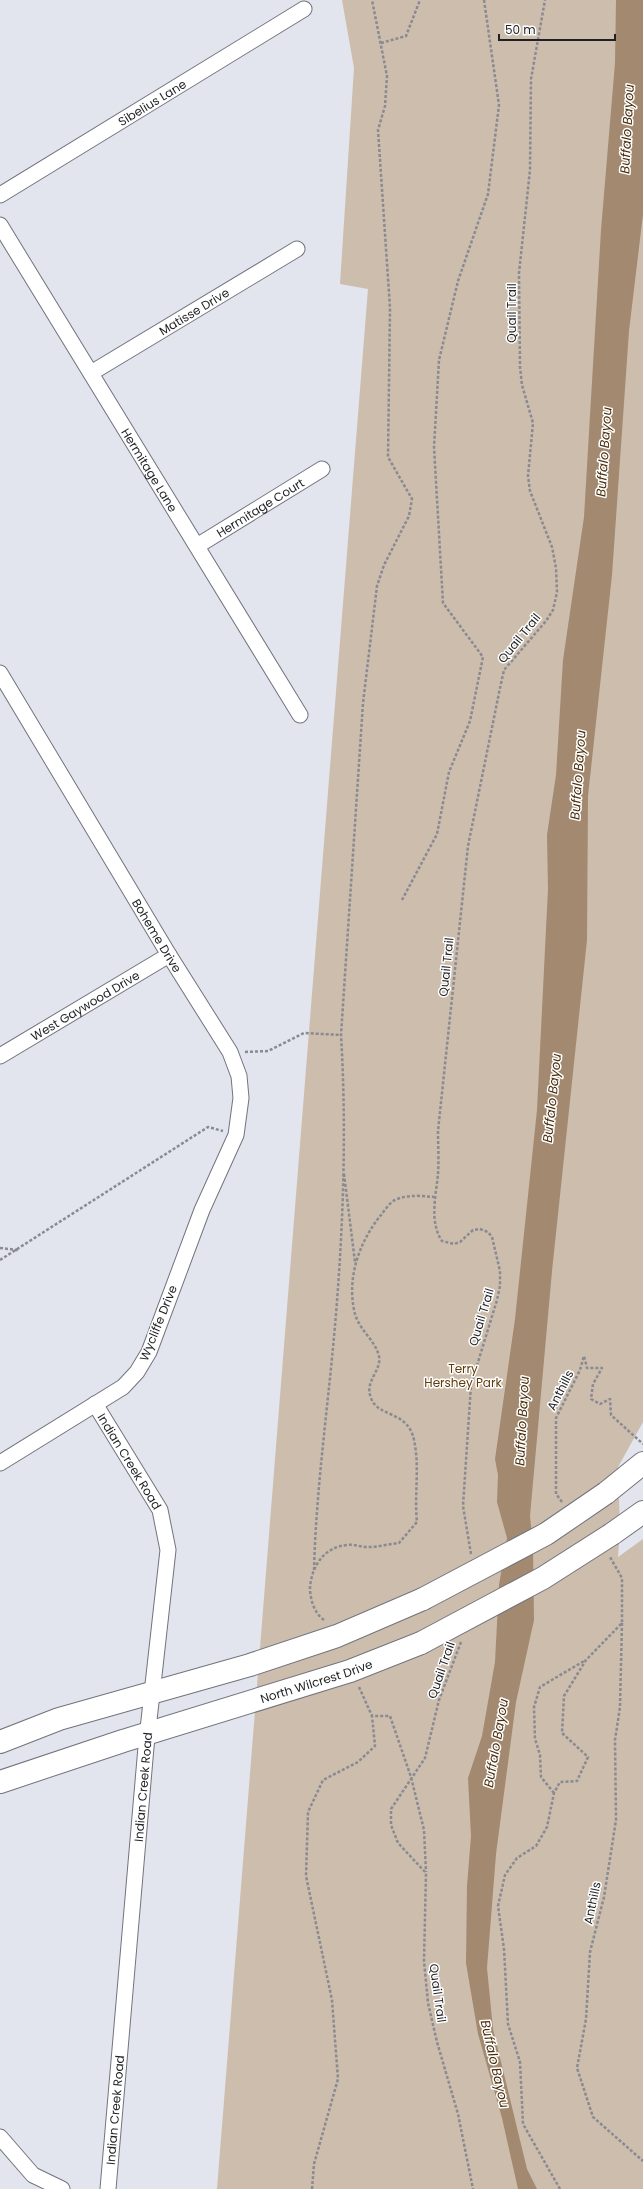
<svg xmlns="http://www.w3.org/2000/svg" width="643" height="2189" viewBox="0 0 643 2189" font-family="Poppins,sans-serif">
<rect width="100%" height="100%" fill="#e2e4ee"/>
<path fill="#cdbdac" d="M342,0h301v1422l-25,45 2,62 -2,28 25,-18v650h-426l151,-1900 -28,-5 14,-216z"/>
<path fill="#a2896f" d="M616,0h27v214l-14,117 -17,244 -24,221 -1,144 -35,331 -22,245 3,31 1,73 -18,82 -20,152 -9,114 6,61 34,140 10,20h-19l-16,-71 -24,-84 -12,-71 1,-77 4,-50 -3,-58 14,-42 13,-74 4,-77 8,-47 -10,-36 1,-27 -3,-16 20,-140 22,-209 11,-221 -1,-54 9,-60 7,-115 21,-143 17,-287 14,-167z"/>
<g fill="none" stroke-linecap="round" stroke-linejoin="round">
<g stroke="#72747d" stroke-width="17">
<g id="street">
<path id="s1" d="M0,195l304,-186"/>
<path id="s2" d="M0,225l300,490"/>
<path id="s3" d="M91,373l206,-124"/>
<path id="s4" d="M197,546l125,-77"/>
<path id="s5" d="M0,673l169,282 61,97 9,24 2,22 -5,37 -34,75 -53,142 -12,20 -14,15 -123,76"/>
<path id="s6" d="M0,1056l169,-101"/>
<path id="s7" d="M95,1404l65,106 8,40 -22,197 -38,442"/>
<path d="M0,2137l33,38 29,14"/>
</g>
</g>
<g stroke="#72747d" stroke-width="24">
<g id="secondary">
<path d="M606,1493l37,-30"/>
<path d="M612,1534l31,-22"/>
<path d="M0,1742l59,-23 191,-54 87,-29 86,-37"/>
<path id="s8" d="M0,1782l123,-41 227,-70 71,-28"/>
</g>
</g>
<path stroke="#898a92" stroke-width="2.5" stroke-dasharray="3 2" stroke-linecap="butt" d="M381,43l25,-7 14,-36
M402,900l35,-66 12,-62 21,-51 13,-64 -40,-54 -9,-156 5,-87 19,-79 30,-87 11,-89 -15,-105
M245,1052l23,-1 36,-18 37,2
M344,1174l11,88
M0,1248l18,2
M0,1260l208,-133 15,4
M562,1502l-6,-8v-76l24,-48 4,-14 3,12h15l-9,16 -2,15 9,5 10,-5 1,16 32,29
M471,1554l-8,-48 8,-121 26,-85 3,-14v-15l-8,-34 -4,-5 -8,-3 -7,1 -13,12 -6,2 -12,-3c-13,-19 -6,-46 -4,-67 1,-14 0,-29 0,-43l30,-285 32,-158 4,-18 42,-49 7,-11 4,-18 -1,-24 -4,-21 -22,-56 -2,-15 5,-53 -11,-38 -2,-18 -1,-94 11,-103 1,-91 14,-79
M314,1570c2,-78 13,-156 20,-233 9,-100 13,-202 7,-302l22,-332 14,-117 7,-21 25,-49 3,-17 -24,-42 2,-149 -12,-178 7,-24 2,-30 -15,-76
M324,1620c-10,-7 -14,-21 -14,-33 2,-21 14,-40 37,-42 7,-1 14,2 21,2 10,0 21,-3 31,-4l18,-21c-3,-27 3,-55 -3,-82 -6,-30 -36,-22 -43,-42 -7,-17 11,-27 8,-42 -4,-16 -19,-25 -24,-42 -9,-35 4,-72 26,-99 4,-5 9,-13 14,-15 13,-6 27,-4 39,-3
M622,1623l-2,84 -5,33 1,80 -12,77 -14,55 -4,67 -9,49 16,49 50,44
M461,1642l-22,58 -14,58 -34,51v16l7,18 28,30 -2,88 4,42 9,39 21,72 15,75
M359,1687l13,29h18l21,61 13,53 2,42
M554,1793l-13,-16 -1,-22 -5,-16 -1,-32 6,-20 44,-26
M312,2189l2,-25 24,-85 -6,-79 -26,-124 2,-64 15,-32 35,-18 17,-16 -3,-30
M560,2189l-37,-65 -3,-62 -12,-38 -4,-75 -6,-43 7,-31 12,-17 19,-12 11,-19 7,-34 6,-11 17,-1 11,-24 -26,-24 2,-37 22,-36 36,-37v-45l-12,-21"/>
<use href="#street" stroke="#fff" stroke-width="15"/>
<use href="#secondary" stroke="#fff" stroke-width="22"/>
<g stroke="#72747d" stroke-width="24" stroke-linecap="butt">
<path id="secondary-bridge" d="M423,1599l123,-65 60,-41
M421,1643l122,-65 69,-44"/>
</g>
<use href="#secondary-bridge" stroke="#fff" stroke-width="22"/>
</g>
<g text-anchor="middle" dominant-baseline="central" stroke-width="3" stroke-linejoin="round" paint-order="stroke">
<g font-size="12" fill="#1f2024" stroke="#fff">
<text stroke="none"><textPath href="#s1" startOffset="178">Sibelius Lane</textPath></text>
<text stroke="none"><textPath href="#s3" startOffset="120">Matisse Drive</textPath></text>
<text transform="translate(511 313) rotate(-90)">Quail Trail</text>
<text stroke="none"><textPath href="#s2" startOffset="287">Hermitage Lane</textPath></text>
<text stroke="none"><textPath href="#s4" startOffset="74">Hermitage Court</textPath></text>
<text transform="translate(519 638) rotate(-51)">Quail Trail</text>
<text stroke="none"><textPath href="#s5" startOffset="306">Boheme Drive</textPath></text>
<text transform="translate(446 967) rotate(-84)">Quail Trail</text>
<text stroke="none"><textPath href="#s6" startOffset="99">West Gaywood Drive</textPath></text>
<text transform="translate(481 1317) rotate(-73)">Quail Trail</text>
<text transform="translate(158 1323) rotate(-68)">Wycliffe Drive</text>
<text transform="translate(560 1390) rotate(-63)">Anthills</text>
<text stroke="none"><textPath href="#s7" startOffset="67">Indian Creek Road</textPath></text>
<text transform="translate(441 1670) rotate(-71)">Quail Trail</text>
<text stroke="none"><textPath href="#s8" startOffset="332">North Wilcrest Drive</textPath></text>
<text transform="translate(143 1787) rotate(-85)">Indian Creek Road</text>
<text transform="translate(592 1903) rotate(-78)">Anthills</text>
<text transform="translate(438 1993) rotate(82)">Quail Trail</text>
<text transform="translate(115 2110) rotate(-85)">Indian Creek Road</text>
</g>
<g font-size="12" fill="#5f3b0b" stroke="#fff">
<text x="463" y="1368">Terry<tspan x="463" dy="14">Hershey Park</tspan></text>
</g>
<g font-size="13" font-style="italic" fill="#4a2e0c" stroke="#fff">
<text transform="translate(627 129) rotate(-87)">Buffalo Bayou</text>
<text transform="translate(604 452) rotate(-86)">Buffalo Bayou</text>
<text transform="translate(578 775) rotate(-86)">Buffalo Bayou</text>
<text transform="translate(552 1098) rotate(-84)">Buffalo Bayou</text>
<text transform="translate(522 1421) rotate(-87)">Buffalo Bayou</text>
<text transform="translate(496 1743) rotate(-80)">Buffalo Bayou</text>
<text transform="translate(495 2064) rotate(77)">Buffalo Bayou</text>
</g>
</g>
<path d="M499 34v6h116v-6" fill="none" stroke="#1f2024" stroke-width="2"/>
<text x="505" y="34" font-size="12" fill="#1f2024" stroke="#ffffff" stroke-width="3" paint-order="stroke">50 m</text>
</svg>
